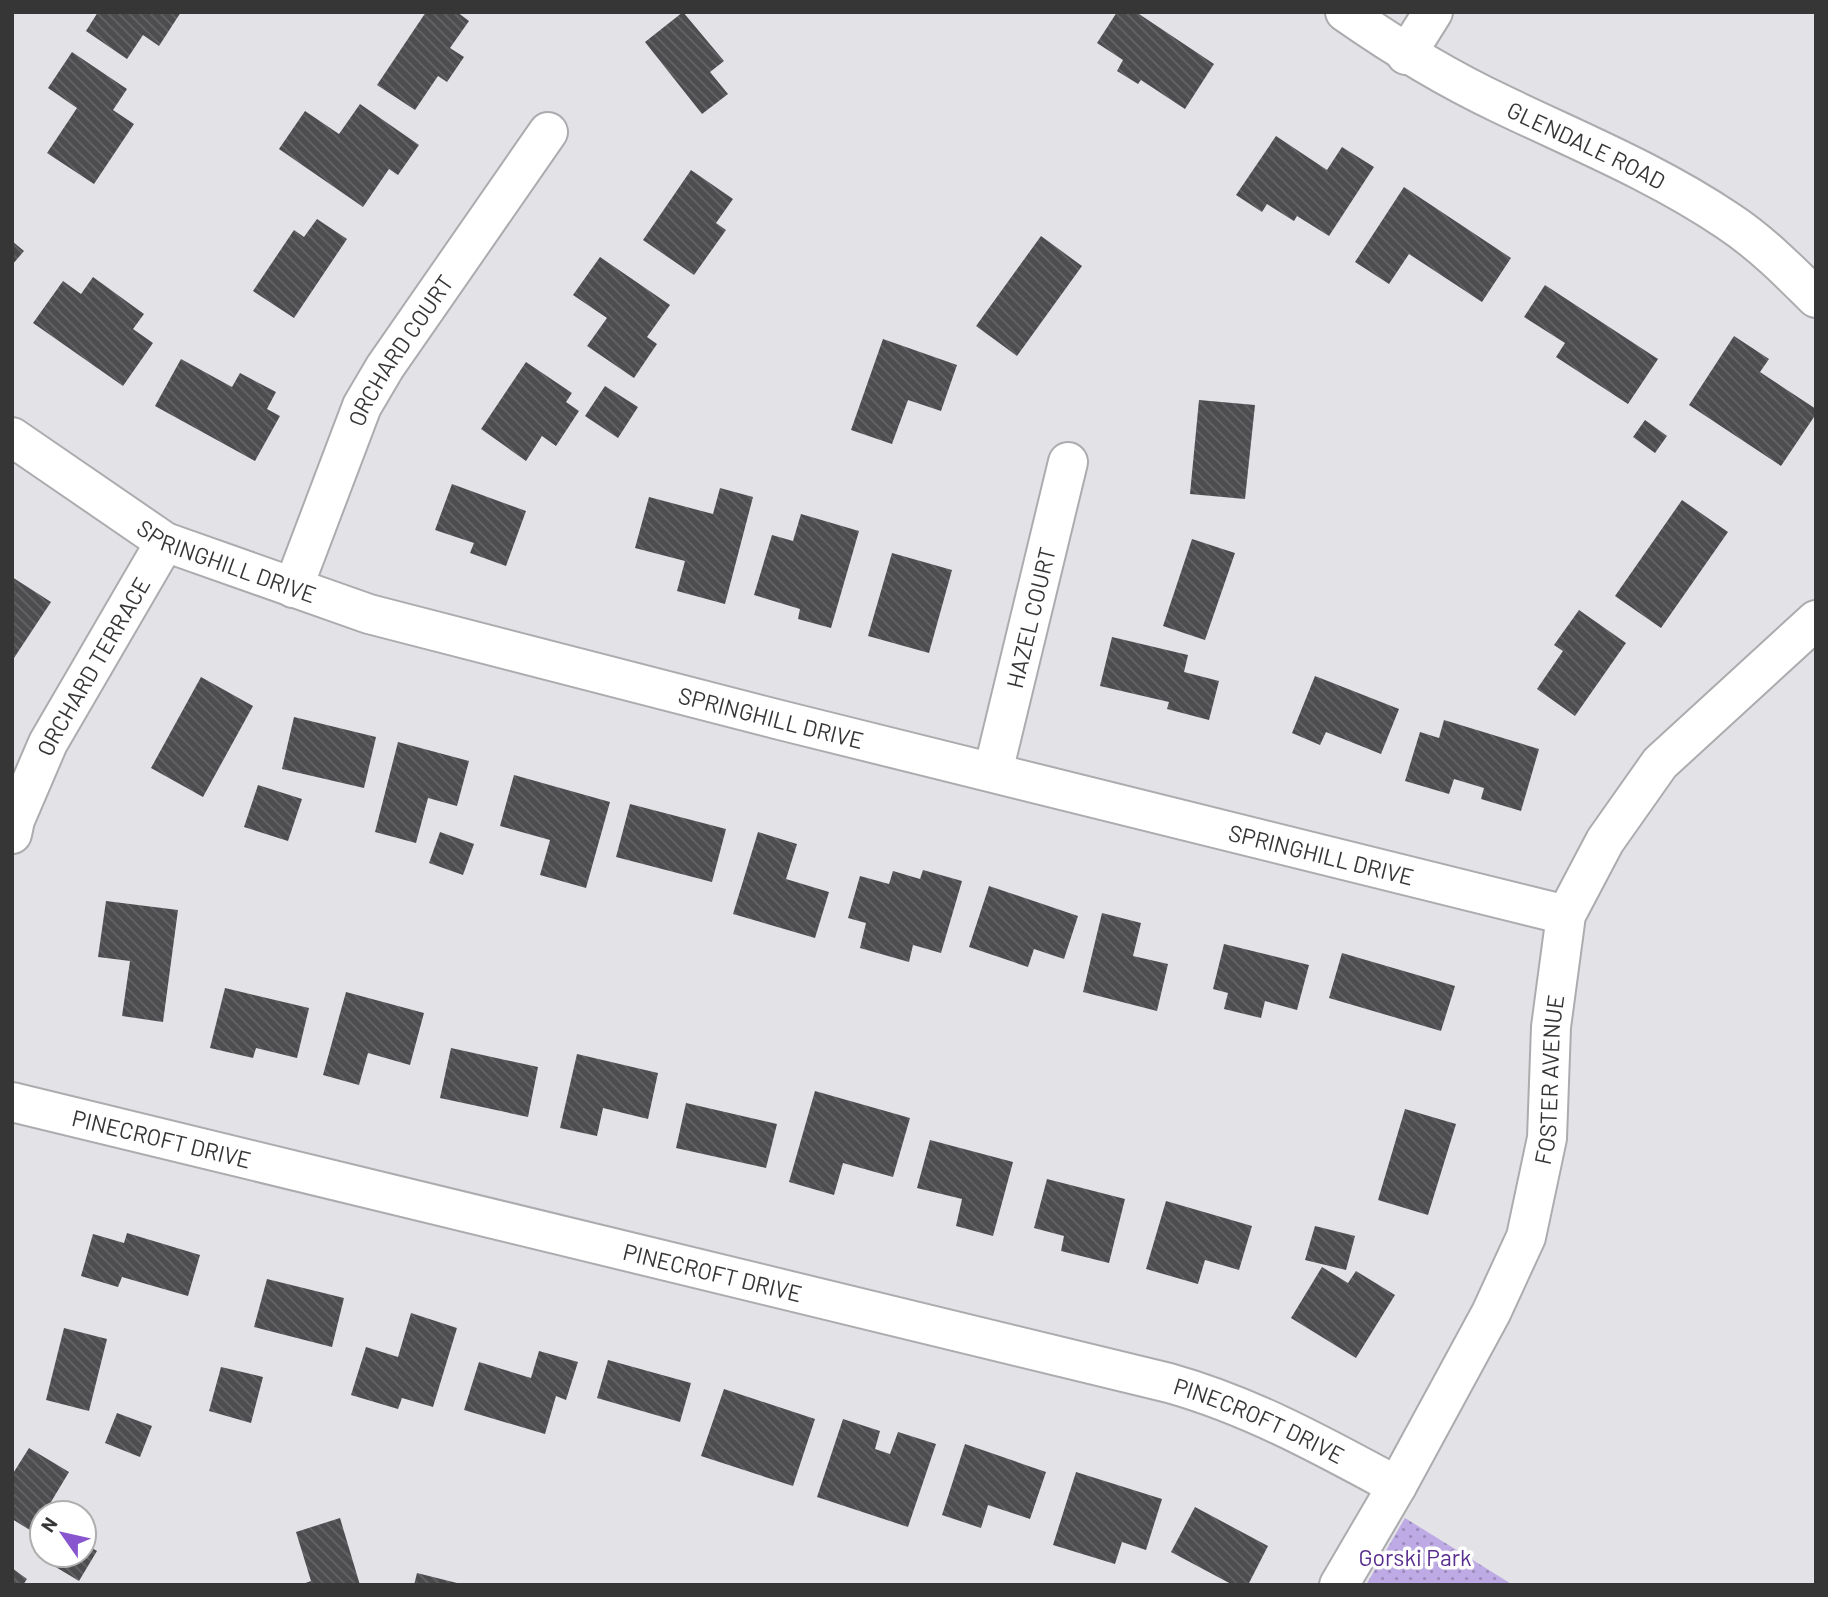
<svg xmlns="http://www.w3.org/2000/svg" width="1828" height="1597" viewBox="0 0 1828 1597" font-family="Barlow,sans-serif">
<defs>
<pattern id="park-dots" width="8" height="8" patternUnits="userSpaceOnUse" patternTransform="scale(1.75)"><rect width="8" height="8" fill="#beaae4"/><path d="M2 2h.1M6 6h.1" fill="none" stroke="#9b8bba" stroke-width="1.8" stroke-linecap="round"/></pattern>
<pattern id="building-back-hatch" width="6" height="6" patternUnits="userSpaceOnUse" patternTransform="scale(1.75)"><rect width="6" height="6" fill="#4d4c4f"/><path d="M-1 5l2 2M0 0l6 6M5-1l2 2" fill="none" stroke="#656466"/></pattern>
</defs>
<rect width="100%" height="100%" fill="#e3e2e6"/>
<path fill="url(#park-dots)" d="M1405,1518l108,67h-147z"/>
<path fill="url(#building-back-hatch)" d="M98,12h83l-22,34 -16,-11 -16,24 -41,-28z
M426,12h31l12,9 -19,27 14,9 -17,25 -9,-6 -23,34 -38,-25z
M683,12l41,49 -14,11 18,22 -26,20 -57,-72z
M1117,12h19l78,52 -29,45 -44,-29 -3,4 -21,-13 6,-11 -26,-17z
M72,52l55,37 -14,21 21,14 -40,60 -47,-31 30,-45 -29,-20z
M360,104l59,41 -21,30 -9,-6 -26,38 -84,-58 26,-38 34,23z
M1276,136l51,34 15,-23 32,20 -45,69 -32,-20 -3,5 -27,-17 -5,8 -26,-17z
M691,170l42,29 -17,24 10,7 -32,45 -51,-35z
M1404,187l107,71 -29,44 -73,-48 -20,30 -34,-22z
M317,219l30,20 -53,79 -41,-27 41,-61 10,7z
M1041,236l41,30 -65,90 -41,-30z
M12,241l12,10 -12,14z
M600,257l70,48 -23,32 10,7 -23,34 -47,-32 20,-28 -34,-23z
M93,277l51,37 -11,15 20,14 -30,43 -90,-63 30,-42 18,13z
M1545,285l113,74 -30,45 -72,-47 9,-14 -41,-26z
M1734,336l35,23 -9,13 56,37v5l-35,52 -92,-61z
M883,339l74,26 -16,46 -33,-11 -16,44 -41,-14z
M181,359l51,28 8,-14 36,19 -9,17 13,7 -25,45 -100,-55z
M526,362l46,31 -6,9 13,9 -23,35 -14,-10 -16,25 -45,-32z
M605,386l33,21 -20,31 -33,-22z
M1199,400l56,5 -10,94 -55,-5z
M1645,420l22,16 -12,17 -22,-16z
M452,484l74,27 -20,55 -36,-13 4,-10 -39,-13z
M720,488l33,9 -28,107 -48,-13 8,-30 -50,-13 14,-51 64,17z
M1682,500l46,32 -67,96 -46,-32z
M801,514l58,17 -28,97 -33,-9 2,-10 -46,-14 18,-60 21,6z
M1192,539l43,14 -30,87 -42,-14z
M892,553l60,17 -23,83 -61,-17z
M12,577l39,25 -37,56 -2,-1z
M1579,610l47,33 -51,73 -38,-27 26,-38 -9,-6z
M1112,637l76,18 -4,17 35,9 -10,39 -42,-11 2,-7 -69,-16z
M1315,676l84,33 -18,45 -55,-22 -6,13 -28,-12z
M201,677l52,29 -50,91 -52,-29z
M294,717l82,20 -12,51 -82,-19z
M1444,720l95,29 -18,62 -40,-12 3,-11 -30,-9 -5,15 -44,-13 15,-49 19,6z
M398,742l71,19 -12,45 -29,-8 -12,45 -41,-11z
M514,775l96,27 -24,86 -46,-13 10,-35 -50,-14z
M258,785l44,14 -14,42 -44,-14z
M630,804l96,25 -14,53 -96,-25z
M440,832l34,12 -11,31 -34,-12z
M758,832l39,12 -11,35 43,13 -14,46 -82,-24z
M923,870l39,11 -21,72 -28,-8 -4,17 -49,-14 6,-25 -18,-5 12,-42 29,8 4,-13 27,8z
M989,886l89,30 -14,43 -30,-10 -6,18 -59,-20z
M106,901l72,9 -15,112 -41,-6 8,-55 -32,-4z
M1102,913l39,10 -8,33 35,8 -11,47 -74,-19z
M1224,944l85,21 -12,45 -32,-9 -4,17 -37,-9 4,-16 -15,-4z
M1342,953l113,33 -14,45 -112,-33z
M225,988l84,20 -12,50 -41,-10 -3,10 -43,-10z
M346,992l78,21 -14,52 -42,-12 -9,32 -36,-10z
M451,1048l87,19 -10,50 -88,-19z
M577,1054l81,19 -10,46 -45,-11 -6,28 -37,-8z
M815,1091l95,27 -17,59 -50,-14 -9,32 -45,-13z
M686,1103l91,21 -11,44 -90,-20z
M1405,1109l51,15 -28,91 -50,-15z
M930,1140l83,22 -20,74 -37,-10 6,-27 -45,-11z
M1047,1179l78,20 -16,64 -48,-12 3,-15 -30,-8z
M1166,1201l86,25 -13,44 -34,-10 -7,24 -52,-15z
M1315,1226l40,10 -9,34 -41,-10z
M127,1233l73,22 -12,41 -66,-19 -4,10 -37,-11 12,-42 31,9z
M1322,1267l26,16 8,-12 39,24 -39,63 -65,-40z
M267,1279l77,19 -12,49 -78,-20z
M411,1313l46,15 -24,79 -31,-9 -4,11 -47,-14 15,-48 32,10z
M64,1328l43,11 -18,72 -43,-11z
M539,1351l39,11 -12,38 -10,-4 -11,38 -81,-24 15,-48 52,16z
M608,1360l83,23 -11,39 -83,-24z
M221,1367l42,10 -12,46 -42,-12z
M724,1389l91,30 -22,67 -92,-30z
M117,1413l35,13 -12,31 -35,-14z
M843,1419l37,12 -5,18 15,5 8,-22 38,12 -28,83 -91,-30z
M965,1444l81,28 -16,47 -42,-14 -7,23 -39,-13z
M29,1448l40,24 -36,60 -21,-13v-44z
M1076,1472l86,27 -16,51 -24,-8 -7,22 -62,-19z
M1195,1507l73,39 -20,39h-15l-62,-33z
M340,1518l20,67h-60l11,-4 -15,-49z
M84,1543l13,8 -18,30 -30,-18 4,-8h31z
M12,1568l15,11 -4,6h-11z
M417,1573l44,11v1h-47z"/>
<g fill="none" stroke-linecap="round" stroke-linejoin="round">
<g stroke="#acabae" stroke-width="42">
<g id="minor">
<path id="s1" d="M1345,12c50,35 101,66 156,92 77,37 156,69 227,117 32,21 61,50 88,77"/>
<path d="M1406,55l27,-43"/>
<path id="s2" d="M12,437l153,105 204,72 415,107 782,194"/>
<path id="s3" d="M293,588l69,-182 23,-39 163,-235"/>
<path id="s4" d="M993,772l75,-310"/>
<path id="s5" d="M12,834l3,-14 33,-77 117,-201"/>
<path id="s6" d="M12,1102l1157,281c82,23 154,63 228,103"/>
<path id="s7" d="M1339,1585l58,-99 94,-173 35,-76 21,-99 4,-111 15,-112 39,-74 55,-78 156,-143"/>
</g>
</g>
<use href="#minor" stroke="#fff" stroke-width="38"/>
</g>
<g text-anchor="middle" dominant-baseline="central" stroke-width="7" stroke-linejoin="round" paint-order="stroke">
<g font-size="23" fill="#363637" stroke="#fff">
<text stroke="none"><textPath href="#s1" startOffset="276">GLENDALE ROAD</textPath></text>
<text stroke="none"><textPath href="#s3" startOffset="262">ORCHARD COURT</textPath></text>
<text stroke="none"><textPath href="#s2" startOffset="250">SPRINGHILL DRIVE</textPath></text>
<text stroke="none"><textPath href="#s4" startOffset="159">HAZEL COURT</textPath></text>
<text stroke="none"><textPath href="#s5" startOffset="187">ORCHARD TERRACE</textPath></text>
<text stroke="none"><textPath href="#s2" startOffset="817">SPRINGHILL DRIVE</textPath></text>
<text stroke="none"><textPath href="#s2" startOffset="1384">SPRINGHILL DRIVE</textPath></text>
<text stroke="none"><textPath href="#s7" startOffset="555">FOSTER AVENUE</textPath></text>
<text stroke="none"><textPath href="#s6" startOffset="154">PINECROFT DRIVE</textPath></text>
<text stroke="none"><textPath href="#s6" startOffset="721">PINECROFT DRIVE</textPath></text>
<text stroke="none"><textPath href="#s6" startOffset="1288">PINECROFT DRIVE</textPath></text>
</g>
<g font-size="23" fill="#582d8d" stroke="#fff">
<text x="1415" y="1557">Gorski Park</text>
</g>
</g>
<rect width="1828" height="1597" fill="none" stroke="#363637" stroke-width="28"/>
<g transform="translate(63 1534) rotate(304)"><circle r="33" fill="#ffffff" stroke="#afafaf" stroke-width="2"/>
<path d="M0-5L12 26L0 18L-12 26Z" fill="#8855ce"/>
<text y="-10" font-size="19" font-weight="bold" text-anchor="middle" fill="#363637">N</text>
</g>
</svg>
